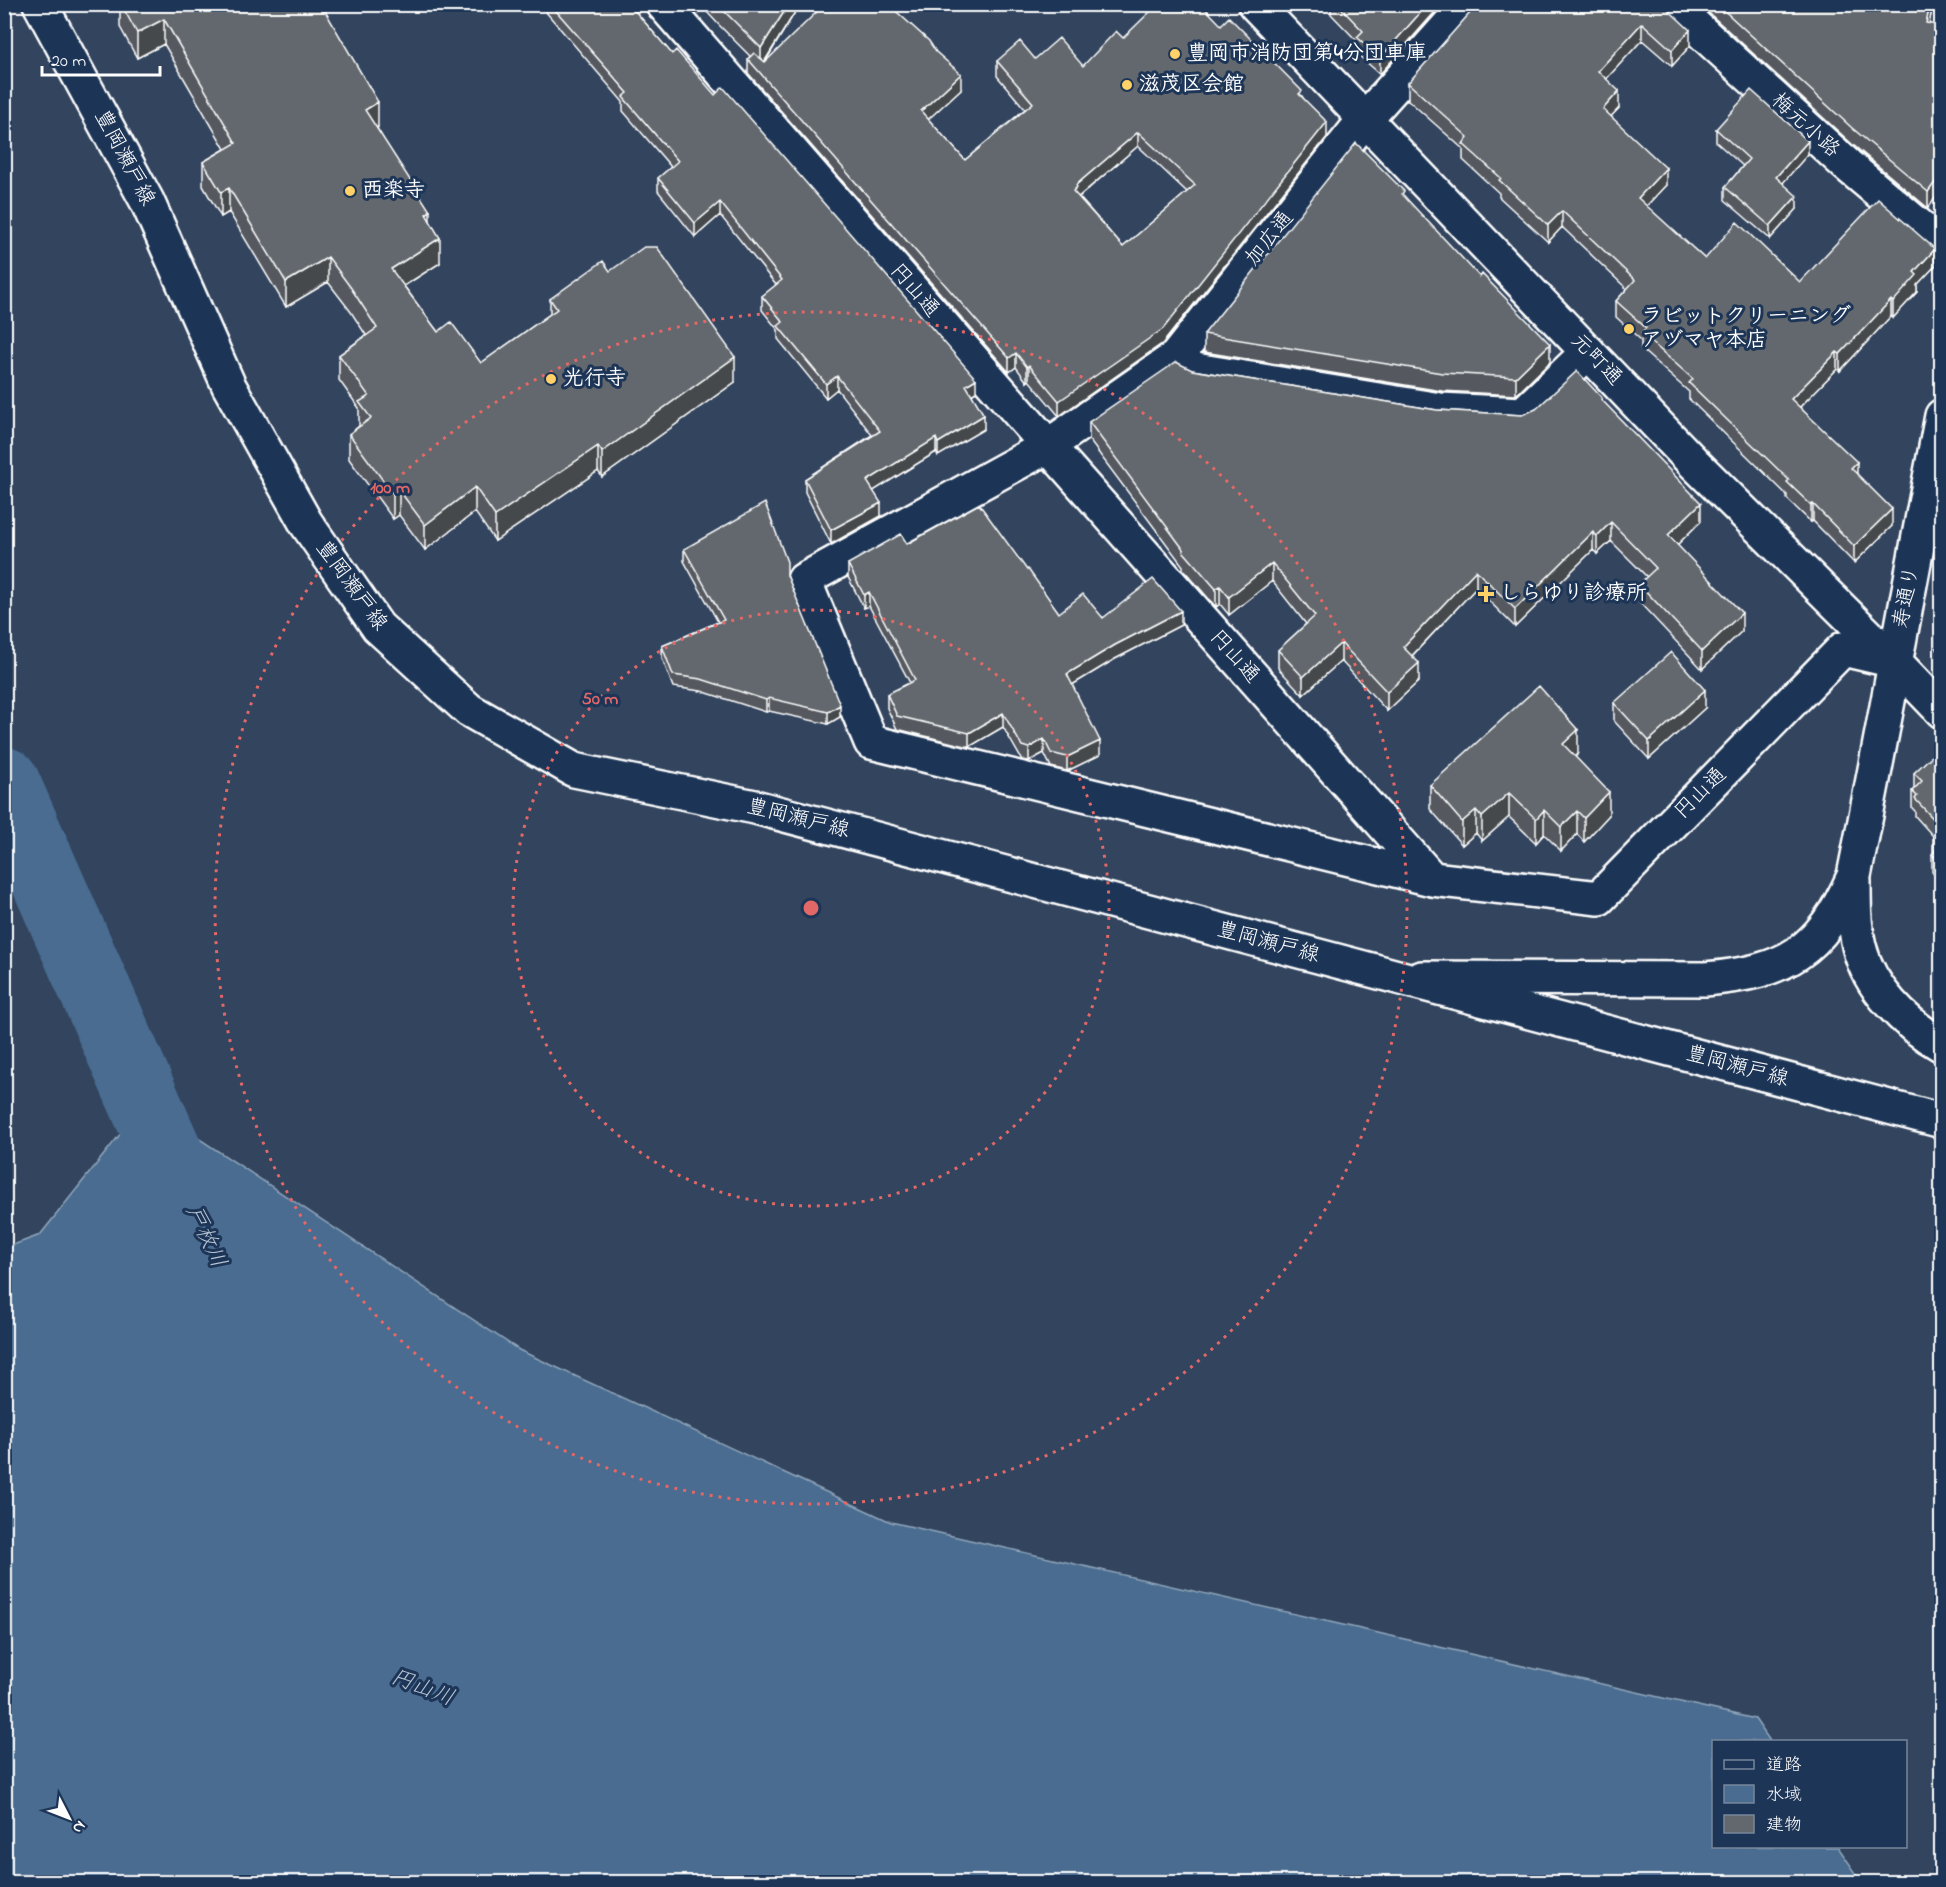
<svg xmlns="http://www.w3.org/2000/svg" width="1946" height="1887" viewBox="0 0 1946 1887" font-family="'Indie Flower','Klee One',sans-serif">
<rect width="100%" height="100%" fill="#32445e"/>
<filter id="ink" filterUnits="userSpaceOnUse"><feTurbulence type="fractalNoise" baseFrequency=".0167" numOctaves="2"/><feDisplacementMap in="SourceGraphic" scale="12" xChannelSelector="R" yChannelSelector="G"/><feConvolveMatrix kernelMatrix="1 2 1 2 8 2 1 2 1" color-interpolation-filters="sRGB"/></filter>
<g filter="url(#ink)">
<path fill="#496c90" stroke="#92a7bc" stroke-width="1.5" d="M145,1103l374,247 372,172 864,197 15,22 -56,1v104l124,1 24,35h-1857v-634l35,-13z"/>
<g fill="none" stroke-linecap="round" stroke-linejoin="round">
<path stroke="#496c90" stroke-width="72" d="M4,783l181,411"/>
<g stroke="#fff" stroke-width="38">
<path id="street" d="M663,4l385,442 384,433 167,19 244,-249 51,12
M1671,4l176,161 95,80
M1176,357l19,13 245,40 83,4 65,-62
M1432,879l-561,-137 -67,-162 244,-134 128,-89 189,-238 103,-115"/>
</g>
<g stroke="#fff" stroke-width="38">
<path id="secondary" d="M1255,4l438,458 201,199 48,50
M1854,881c0,22 0,43 5,65 10,42 46,78 83,99
M1422,978l283,1c82,-7 115,-27 149,-103 31,-153 58,-307 88,-460"/>
</g>
<g stroke="#fff" stroke-width="38">
<path id="primary" d="M40,4l107,197 82,185 77,137 72,104 91,83 105,60 181,37 1187,314"/>
</g>
<use href="#street" stroke="#1d3557" stroke-width="33"/>
<use href="#secondary" stroke="#1d3557" stroke-width="33"/>
<use href="#primary" stroke="#1d3557" stroke-width="33"/>
</g>
<path fill="#54595e" stroke="#fff" stroke-width="1.5" fill-rule="evenodd" d="M120,4h201l57,123 -1,1 53,93 10,42 -36,23 34,46 43,31 69,-49v-15l60,-28 125,111 -133,95 -4,-6 -103,70 -20,-29 -50,38 -26,-35 -6,4 -44,-60v-25l10,-8v-18l-20,-28v-25l27,-20 -15,-23 -23,-30 -42,25 -57,-95 -8,5 -18,-31v-24l22,-13 -61,-105 -27,14 -17,-31z
M539,4h90l43,50 304,338 -4,3 12,34 -46,27 -2,-4 -63,39 8,25 -50,28 -26,-52v-13l67,-44 -35,-46 -11,9 -48,-59v-9l-16,-20v-14l14,-11 -56,-70 -25,22 -37,-46v-13l13,-11 -48,-56v-9z
M702,4h98l-35,58 196,27 -33,30 37,41 60,-51 -28,-33v-15l38,-2 48,7 40,-28 98,-13 81,71 25,41 -164,206 -104,73 -30,-36 -2,2 -11,-15 -7,5 -261,-299v-14l2,-3 -31,-31 -13,-14v-3zM1138,146l49,46 -64,55 -44,-50z
M1329,4h113l-62,70 -23,-20v-13l-26,-27v-8z
M1662,4l28,42 -18,20 -30,-26 -36,39 13,29 -8,8 55,69 -20,21 59,53 95,23 135,-16 -18,19v7l-24,26 -2,-2 -51,55 -3,-2 -37,38 57,67 35,52 -38,37 -41,-42 -2,1 -24,-23v-4l-98,-96v-7l-48,-43v-9l-25,-23v-16l11,-12 -65,-62 -14,15 -49,-45v-4l-36,-33v-11l-55,-49v-17z
M1699,4h234l-4,20 12,2v164l-13,18 -76,-64z
M1716,129l92,25 -26,29 15,26 -27,30 -45,-39v-13l18,-21 -27,-24z
M1404,196l146,166 -34,33 -74,-4 -238,-39v-18z
M1192,370l245,40 85,5 80,-14 99,120 -24,24 65,86 -40,38 -63,-67v-18l8,-7 -36,-36 -14,13 -4,-4 -78,77 -39,-39 -64,68 7,25 -32,30 -46,-50 -38,34 -25,-27v-18l28,-26 -34,-43 -43,34 -9,-11 -4,3 -33,-38v-3l-94,-126v-18z
M907,544l120,26 32,43 122,12 -66,34 -43,26 28,70 -33,16 -16,-4 -7,-14 -15,8 -7,-1 -19,-33 -34,20 -72,-18 -10,-21v-14l23,-11 -41,-77 -5,2 -16,-31v-13z
M684,549l103,26 53,142 -12,7 -59,-13 -3,1 -65,-21 -28,-4 -11,-29v-12l56,-24 -34,-61z
M1941,632v22l-4,-5v-13z
M1614,703l91,5 -56,51 -35,-38z
M1941,749v133l-9,-10v-18l1,-1v-17l-18,-20v-5l-3,-3v-17l2,-2v-16z
M1578,754l-3,3 34,58 -25,27 -7,-8 -16,17 -17,-17 -8,9 -27,-26 -27,24 -6,-8 -14,12 -32,-36v-24z"/>
<path fill="#45494c" stroke="#fff" stroke-width="1.5" d="M789,4h11l-39,63v-19z
M1428,4h14l-62,70v-16z
M1930,4h3l-7,36v-17z
M164,19v25l-27,14v-25z
M1642,23v17l-44,48v-17z
M1690,30v16l-18,20v-16z
M961,74v15l-40,37v-15z
M1619,91v17l-16,17v-16z
M378,102v25l-13,8v-25z
M1327,122v15l-164,206 -104,73v-15z
M1138,132v14l-61,52 -4,-7 3,-6z
M1808,141v13l-32,37v-14z
M1666,168v17l-28,30v-17z
M1941,174v16l-13,18v-16z
M229,188v24l-8,5v-25z
M1797,196v13l-27,30v-13z
M720,202v13l-25,22v-14z
M430,211v25l-4,-22z
M1562,211v16l-14,15v-17z
M440,238v25l-49,31v-25z
M1935,249v17l-18,19v7l-24,26v-16l21,-30z
M328,257v25l-42,25v-25z
M1891,300v16l-51,55v-17z
M1550,344v18l-34,33v-18z
M1837,352v17l-46,47v-17z
M1016,353v14l-7,5v-14z
M735,357v25l-133,95v-25z
M1029,365v15l-2,2v-15z
M837,376v13l-11,9v-14z
M976,379v13l-10,6v-13z
M984,415v14l-46,27v-13z
M936,438v14l-69,43v-14z
M598,446v25l-103,70v-25z
M1857,462v17l-6,-11z
M475,487v25l-50,38v-25z
M399,490v25l-6,4v-25z
M881,503v13l-50,28v-14z
M1701,503v18l-33,33v-19z
M1813,504v17l-2,1v-17z
M1892,509v17l-38,37v-17z
M1611,522v19l-14,13v-18z
M1593,532v18l-78,77v-18z
M1272,563v18l-43,34v-18z
M1476,570v18l-73,77v-18z
M1220,586v18l-4,3v-18z
M869,592v14l-5,2v-13z
M1181,611v14l-66,34 -48,29v-14l48,-29z
M1742,613v18l-40,38v-18z
M1341,643v18l-38,34v-18z
M1419,663v18l-32,30v-19z
M1705,690v18l-56,51v-18z
M769,698v13l-3,1v-12z
M840,705v12l-12,7v-12z
M1003,713v14l-34,20v-14z
M1578,730v24l-15,14v-24z
M1044,739v14l-15,8v-13z
M1100,741v14l-33,16v-14z
M1609,792v23l-25,27v-24z
M1509,793v24l-27,24v-24z
M1476,810v23l-14,12v-23z
M1544,810v24l-8,9v-24z
M1577,811v23l-16,17v-24z"/>
<path fill="#62686d" stroke="#fff" stroke-width="1.5" fill-rule="evenodd" d="M121,4h200l57,98 -13,8 65,101 -4,3 14,24 -49,31 47,63 13,-10 30,41 76,-54 -7,-10 53,-38 7,10 34,-24h13l78,110 -133,95 -4,-6 -103,70 -20,-29 -50,38 -26,-35 -6,4 -44,-60 22,-16 -12,-16 10,-6 -30,-41 38,-27 -26,-40 -23,-31 -42,25 -57,-94 -8,4 -18,-30 33,-19 -72,-124 -27,14z
M550,4h79l43,50 4,-4 39,45 8,-8 253,292 -10,6 18,30 -46,28 -2,-5 -69,43 14,22 -50,27 -26,-51 75,-48 -43,-55 -11,8 -48,-58 5,-4 -21,-26 20,-16 -62,-78 -25,21 -37,-45 20,-17 -55,-64 5,-4z
M717,4h72l-28,44z
M825,4h63l41,37 7,11 25,22 -40,37 44,49 68,-57 -36,-42 23,-20 15,18 24,-21 24,28 33,-35 7,7 35,-34h43l20,21 8,-8 73,74 -3,3 28,28 -164,207 -104,72 -30,-36 -2,2 -11,-14 -7,5 -261,-299 6,-6 11,9zM1138,132l57,53 -72,62 -50,-56 4,-4 -1,-2z
M1337,4h91l-48,54 -23,-21 6,-6z
M1478,4h184l28,26 -18,20 -30,-27 -44,48 21,20 -16,18 63,59 -28,30 67,61 32,-37 63,60 78,-83 57,50 -21,23 3,3 -24,27 -2,-2 -51,54 -3,-2 -46,47 66,63 -6,6 41,41 -38,37 -41,-42 -2,1 -24,-23 2,-2 -100,-97 4,-4 -52,-46 5,-5 -30,-27 19,-21 -73,-69 -14,14 -49,-45 2,-2 -38,-34 5,-7 -60,-54z
M1717,4h213l-4,19 15,3v148l-13,18 -76,-64z
M1751,90l57,51 -32,36 21,19 -27,30 -45,-39 24,-28 -33,-30z
M1356,143l48,48 -2,3 78,83 2,-3 68,70 -34,33 -74,-4 -238,-39z
M1176,362l16,8 245,40 85,5 14,-6 41,-38 25,27 -1,1 100,104 -33,32 74,78 -40,38 -63,-67 17,-16 -45,-46 -14,14 -4,-4 -78,77 -39,-39 -73,77 16,16 -32,29 -46,-49 -38,34 -25,-27 37,-34 -43,-53 -43,34 -9,-11 -4,3 -33,-38 1,-1 -95,-128z
M765,503l22,59v13l53,130 -12,7 -59,-14 -3,2 -65,-21 -28,-4 -11,-29 62,-26 -40,-71z
M979,504l48,66 1,-1 31,44 24,-19 20,24 50,-39 28,32 -66,34 -48,29 33,67 -33,16 -16,-4 -7,-14 -15,9 -7,-2 -19,-33 -34,20 -72,-17 -10,-22 28,-14 -46,-88 -5,3 -16,-31 53,-30 6,10z
M1941,632v8l-4,-4z
M1671,652l34,38 -56,51 -35,-38z
M1539,686l39,44 -15,14 46,48 -25,26 -7,-7 -16,16 -17,-17 -8,9 -27,-26 -27,24 -6,-7 -14,12 -32,-37z
M1940,748l1,1v78l-26,-28 2,-3 -5,-5 10,-10 -8,-8z
M1941,829v35l-9,-10 9,-9 -8,-8z"/>
</g>
<g fill="none" stroke="#e26868" stroke-width="3" stroke-dasharray="3 6">
<circle cx="811" cy="908" r="298"/>
<circle cx="811" cy="908" r="596"/>
</g>
<g fill="#ffd166" stroke="#1d3557" stroke-width="2">
<circle cx="1175" cy="54" r="6"/>
<circle cx="1127" cy="85" r="6"/>
<circle cx="350" cy="191" r="6"/>
<circle cx="1629" cy="329" r="6"/>
<circle cx="551" cy="379" r="6"/>
<path d="M1483 585h6v6h6v6h-6v6h-6v-6h-6v-6h6z"/>
</g>
<g text-anchor="middle" dominant-baseline="central" stroke-width="6" stroke-linejoin="round" paint-order="stroke">
<g font-size="21" font-weight="bold" fill="#fff" stroke="#1d3557" text-anchor="start">
<text x="1187" y="54">豊岡市消防団第4分団車庫</text>
<text x="1139" y="85">滋茂区会館</text>
<text x="362" y="191">西楽寺</text>
<text x="1641" y="317">ラビットクリーニング<tspan x="1641" dy="24">アヅマヤ本店</tspan></text>
<text x="563" y="379">光行寺</text>
<text x="1500" y="594">しらゆり診療所</text>
</g>
<g font-size="21" fill="#fff" stroke="#1d3557">
<text transform="translate(1805 126) rotate(42)">梅元小路</text>
<text transform="translate(124 158) rotate(62)">豊岡瀬戸線</text>
<text transform="translate(1270 239) rotate(-51)">加広通</text>
<text transform="translate(914 291) rotate(49)">円山通</text>
<text transform="translate(1596 360) rotate(46)">元町通</text>
<text transform="translate(351 586) rotate(54)">豊岡瀬戸線</text>
<text transform="translate(1907 597) rotate(-79)">寿通り</text>
<text transform="translate(1234 657) rotate(48)">円山通</text>
<text transform="translate(1701 794) rotate(-45)">円山通</text>
<text transform="translate(798 819) rotate(14)">豊岡瀬戸線</text>
<text transform="translate(1268 943) rotate(15)">豊岡瀬戸線</text>
<text transform="translate(1737 1067) rotate(15)">豊岡瀬戸線</text>
</g>
<g font-size="22" font-style="italic" fill="#b6c4d3" stroke="#1d3557">
<text transform="translate(205 1237) rotate(65)">戸枚川</text>
<text transform="translate(422 1689) rotate(21)">円山川</text>
</g>
</g>
<circle cx="811" cy="908" r="9" fill="#e26868" stroke="#1d3557" stroke-width="3"/>
<g font-size="18" text-anchor="middle" font-weight="bold" fill="#e26868" stroke="#1d3557" stroke-width="6" stroke-linejoin="round" paint-order="stroke">
<text x="390" y="493">100 m</text>
<text x="600" y="704">50 m</text>
</g>
<rect width="1946" height="1887" fill="none" stroke="#1d3557" stroke-width="24"/>
<rect x="12" y="12" width="1922" height="1863" fill="none" stroke="#fff" stroke-width="2" filter="url(#ink)"/>
<rect x="1712" y="1740" width="195" height="108" fill="#1d3557" stroke="#77869a" stroke-width="1.5"/>
<rect x="1724" y="1760" width="30" height="9" fill="#1d3557" stroke="#77869a" stroke-width="1.5"/>
<text x="1766" y="1770" font-size="18" fill="#ffffff">道路</text>
<rect x="1724" y="1785" width="30" height="18" fill="#496c90" stroke="#77869a" stroke-width="1.5"/>
<text x="1766" y="1800" font-size="18" fill="#ffffff">水域</text>
<rect x="1724" y="1815" width="30" height="18" fill="#62686d" stroke="#77869a" stroke-width="1.5"/>
<text x="1766" y="1830" font-size="18" fill="#ffffff">建物</text>
<g transform="translate(69 1818) rotate(132)" stroke="#1d3557" stroke-width="4.5" paint-order="stroke">
<path d="M0-4.5L10 22L0 15L-10 22Z" fill="#ffffff"/>
<text y="-9" font-size="16" font-weight="bold" text-anchor="middle" fill="#ffffff">N</text>
</g>
<path d="M42 66v9h118v-9" fill="none" stroke="#ffffff" stroke-width="3"/>
<text x="51" y="66" font-size="18" fill="#ffffff" stroke="#1d3557" stroke-width="4.5" paint-order="stroke">20 m</text>
</svg>
